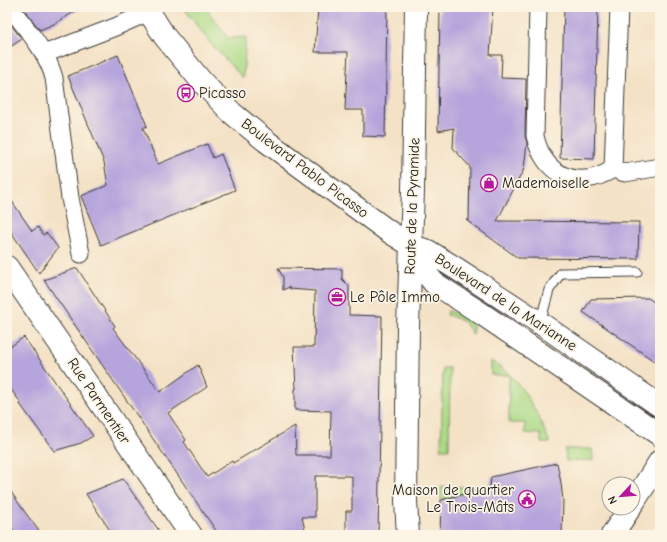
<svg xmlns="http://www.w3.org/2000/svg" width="667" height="542" viewBox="0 0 667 542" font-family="'Comic Neue',sans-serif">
<rect width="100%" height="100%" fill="#fcf5e5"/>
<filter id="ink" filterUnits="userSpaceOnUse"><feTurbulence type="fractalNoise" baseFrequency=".025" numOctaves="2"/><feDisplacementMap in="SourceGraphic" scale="8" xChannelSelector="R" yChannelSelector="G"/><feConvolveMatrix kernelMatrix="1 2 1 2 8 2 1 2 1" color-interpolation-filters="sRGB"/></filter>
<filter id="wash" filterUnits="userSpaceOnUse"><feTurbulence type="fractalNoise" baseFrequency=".012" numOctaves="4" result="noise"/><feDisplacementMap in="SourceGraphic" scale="16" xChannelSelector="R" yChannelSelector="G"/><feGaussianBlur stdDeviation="0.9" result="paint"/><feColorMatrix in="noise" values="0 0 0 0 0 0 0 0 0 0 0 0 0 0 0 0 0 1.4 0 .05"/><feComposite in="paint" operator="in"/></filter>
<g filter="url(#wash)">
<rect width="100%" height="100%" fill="#f4e2c6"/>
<path fill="#acda87" stroke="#647b52" d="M183,7h22l23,31 18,-1 -3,41 -33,-35z
M448,311l25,7v17c-7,-13 -13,-16 -26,-20z
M491,361c7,5 14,9 20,15 18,18 29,44 39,67h-9v-9l-16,-1v-10h-16v-48h-18z
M443,368h7l-1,81h-8z
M565,449h27l1,11 -27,1z
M441,487h43l-3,9 -10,-4 -30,8z"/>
<g id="blocks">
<path fill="#b6a4dc" d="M22,7h60l-26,16 -16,7z
M318,7l27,1v-1h42l-2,130 -22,-1v-26h-18l3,-58h-33z
M440,7h53l-3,48h12l-1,23 25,1 -1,57 2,7 -3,26 -27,52 142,1 -1,37 -120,-1 -52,-38h3l1,-53 -17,-19 1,-20 -16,3z
M564,7h34l-4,152 -34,-1z
M7,20l15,19 -15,10z
M118,55l29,71 -4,2 15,36 49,-20 6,14 8,-4 14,36 -134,55 -20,-49 27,-11 -4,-23 -36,-86z
M7,194l25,37 6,-4 5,8 4,-2 11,15 -19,25 -32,-47z
M77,268l38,58 -2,2 47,64 38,-27 9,22 -39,26 18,27 -2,2 23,35 25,-16 1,2 62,-37 1,29h34l1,-44 -36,-1v-21h1l-2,-42h20l1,-56 -25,-2 -1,-2 -6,3v-13l-5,-9 64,1v10l7,7v29l33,1 -4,219h-32v-24h6v-35h-37v41h-13l4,18h-87l-175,-255z
M648,298l12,8v59l-77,-53 8,-13z
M24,337l27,39 42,60 -12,7 -27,8 -34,-47 1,-1 -14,-19v-35z
M557,463l4,20 2,18 -1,34h-122l1,-35 49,-13 1,-10z
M123,479l39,56h-49l-27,-41z
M7,486l17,25 18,24h-25l-10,-15z"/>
</g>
</g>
<g filter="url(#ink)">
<use href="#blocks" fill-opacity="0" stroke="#3c3a36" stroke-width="1"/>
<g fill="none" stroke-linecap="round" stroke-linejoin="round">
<g stroke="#3c3a36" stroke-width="11">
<path id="service" d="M540,323l9,-33 12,-17 76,-1"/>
</g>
<g stroke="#3c3a36" stroke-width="19">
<path id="minor" d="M10,7c16,22 37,44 44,71l16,120 11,56
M538,7l-3,129c9,40 43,55 78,33
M619,7l-6,162 12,4 35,-6
M44,54l71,-27 34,-15"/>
</g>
<g stroke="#3c3a36" stroke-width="24">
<path id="tertiary" d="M146,7l19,30 37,45 30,31 34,28 122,90 24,15 16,5 29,18 83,54 120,83
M412,246l10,22 12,15 48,31 178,121
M7,267l184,268
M633,503l27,-42
M612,535l18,-27"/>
</g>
<g stroke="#3c3a36" stroke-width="24">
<path id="secondary" d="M408,535l-2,-34 2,-175 5,-135 3,-184"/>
</g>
<use href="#service" stroke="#fff" stroke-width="9"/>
<use href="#minor" stroke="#fff" stroke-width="17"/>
<use href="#tertiary" stroke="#fff" stroke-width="22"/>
<use href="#secondary" stroke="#fff" stroke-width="22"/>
</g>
</g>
<defs>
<g id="bus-ring" transform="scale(0.9)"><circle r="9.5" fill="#fcf5e5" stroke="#b5179e" stroke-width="1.5"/><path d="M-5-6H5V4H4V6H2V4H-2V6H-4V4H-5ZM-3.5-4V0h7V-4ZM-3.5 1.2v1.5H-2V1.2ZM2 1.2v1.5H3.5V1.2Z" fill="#b5179e"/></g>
<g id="shop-ring" transform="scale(0.9)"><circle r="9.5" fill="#fcf5e5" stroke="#b5179e" stroke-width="1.5"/><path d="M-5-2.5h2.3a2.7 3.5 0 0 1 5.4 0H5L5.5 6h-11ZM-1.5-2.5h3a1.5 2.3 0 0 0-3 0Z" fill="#b5179e"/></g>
<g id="office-ring" transform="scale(0.9)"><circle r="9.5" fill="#fcf5e5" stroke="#b5179e" stroke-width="1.5"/><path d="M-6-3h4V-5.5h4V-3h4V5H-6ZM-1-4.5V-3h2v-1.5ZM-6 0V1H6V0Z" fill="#b5179e"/></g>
<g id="civic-ring" transform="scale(0.9)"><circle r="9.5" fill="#fcf5e5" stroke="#b5179e" stroke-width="1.5"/><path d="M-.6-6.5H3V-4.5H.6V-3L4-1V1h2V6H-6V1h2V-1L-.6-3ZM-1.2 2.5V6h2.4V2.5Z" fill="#b5179e"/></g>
</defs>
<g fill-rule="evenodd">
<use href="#bus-ring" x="186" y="93"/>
<use href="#shop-ring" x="489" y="183"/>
<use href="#office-ring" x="337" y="297"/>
<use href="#civic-ring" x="527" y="499"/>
</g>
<g text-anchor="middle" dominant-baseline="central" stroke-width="3.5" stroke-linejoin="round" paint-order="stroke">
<g font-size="15" fill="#1c1c1c" stroke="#fcf5e5" text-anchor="start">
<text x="199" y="93">Picasso</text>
<text x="502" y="183">Mademoiselle</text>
<text x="350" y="297">Le Pôle Immo</text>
<text x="514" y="490" text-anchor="end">Maison de quartier<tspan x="514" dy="17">Le Trois-Mâts</tspan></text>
</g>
<g font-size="15" fill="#1c1c1c" stroke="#fcf5e5">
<text transform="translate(305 168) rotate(37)">Boulevard Pablo Picasso</text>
<text transform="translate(412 206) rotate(-88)">Route de la Pyramide</text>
<text transform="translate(506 302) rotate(33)">Boulevard de la Marianne</text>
<text transform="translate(99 401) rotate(56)">Rue Parmentier</text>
</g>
</g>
<rect width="667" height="542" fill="none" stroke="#fcf5e5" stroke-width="24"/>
<g transform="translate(621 496) rotate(244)"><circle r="19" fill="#fcf5e5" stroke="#a29e95"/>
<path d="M0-3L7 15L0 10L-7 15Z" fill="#b5179e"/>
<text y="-6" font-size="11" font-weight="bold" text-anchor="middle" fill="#1c1c1c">N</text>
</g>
</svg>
